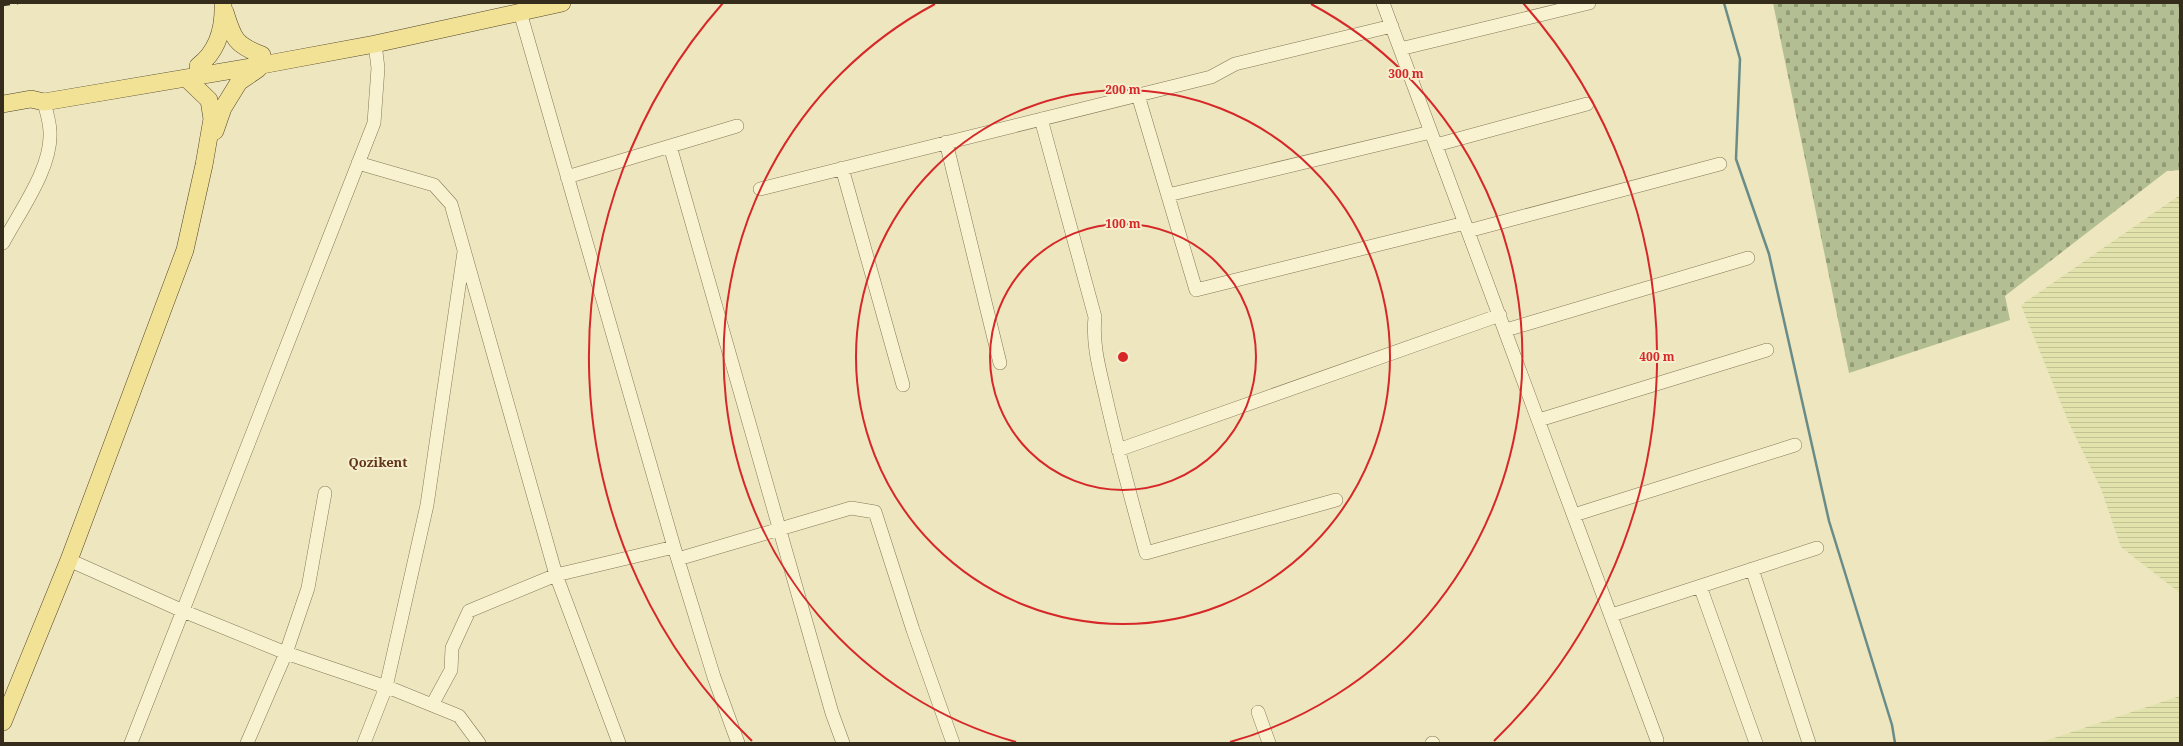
<svg xmlns="http://www.w3.org/2000/svg" width="2183" height="746" viewBox="0 0 2183 746" font-family="'Noto Serif',serif">
<defs>
<pattern id="farmland-rules" width="6" height="5" patternUnits="userSpaceOnUse"><rect width="6" height="5" fill="#e2e2ac"/><path d="M0 2.5h6" fill="none" stroke="#c2c293"/></pattern>
<pattern id="cemetery-stones" width="16" height="16" patternUnits="userSpaceOnUse"><rect width="16" height="16" fill="#b3bf92"/><path d="M2 7V4a2 2 0 0 1 4 0v3zM10 15v-3a2 2 0 0 1 4 0v3z" fill="#929b76"/></pattern>
</defs>
<rect width="100%" height="100%" fill="#ede6be"/>
<path fill="url(#farmland-rules)" d="M2180,195v398l-59,-46 -20,-58 -32,-66 -48,-118z
M2180,696v47h-141z"/>
<path fill="url(#cemetery-stones)" d="M1773,3h407v167l-13,1 -162,125 5,24 -161,53z"/>
<g fill="none" stroke-linecap="round" stroke-linejoin="round">
<path stroke="#698c89" stroke-width="2.5" d="M1724,3l16,56 -4,100 33,95 60,267 63,204 3,18"/>
<g stroke="#857757" stroke-width="14">
<path id="minor" d="M1383,3l274,737
M520,12l154,535 40,130 24,66
M1400,49l189,-46
M1138,95l58,195 269,-67
M1041,119l54,198c-3,28 5,54 11,81 12,53 26,104 40,155l190,-53
M946,142l54,221
M1436,145l151,-41
M670,146l162,567 11,30
M358,163l76,22 17,19 105,371 63,168
M842,168l61,217
M567,177l170,-51
M760,189l451,-112 24,-13 157,-38
M1168,195l263,-63
M1468,231l252,-67
M3,243c17,-32 49,-75 47,-111 0,-10 -4,-21 -6,-30
M1506,330l242,-72
M1539,420l228,-70
M1118,450l382,-135
M1574,515l221,-70
M678,559l173,-51 24,4 38,118 40,113
M69,560l114,51 103,42 109,37 64,26 20,27
M1752,569l57,174
M1700,586l56,157
M1612,615l205,-67
M432,705l19,-35 1,-22 17,-37 87,-36 118,-28
M1258,712l11,31
M131,743l243,-620 4,-55 -3,-24
M247,743l39,-90 22,-65 17,-95
M364,743l22,-56 41,-182 37,-253
M1432,743h1"/>
</g>
<g stroke="#52442c" stroke-width="18">
<path id="major" d="M225,12c8,26 10,33 37,43
M198,66c20,-15 26,-38 25,-63
M3,104l28,-5 13,3 218,-37 113,-21 187,-41
M215,131l8,-23 16,-26 19,-13
M3,722l66,-162 116,-310 19,-85 8,-46 -3,-19 -23,-22"/>
</g>
<use href="#minor" stroke="#f8f2d1" stroke-width="13"/>
<use href="#major" stroke="#f1e296" stroke-width="17"/>
<path stroke="#352c1c" stroke-width="2.5" stroke-dasharray="7 7" stroke-linecap="butt" d="M3,5l15,-2"/>
</g>
<g fill="none" stroke="#d62828" stroke-width="2">
<circle cx="1123" cy="357" r="133"/>
<circle cx="1123" cy="357" r="267"/>
<path d="M1016 742A400 400 0 0 1 935 4M1311 4A400 400 0 0 1 1230 742"/>
<path d="M752 741A534 534 0 0 1 723 3M1523 3A534 534 0 0 1 1494 741"/>
</g>
<g text-anchor="middle" dominant-baseline="central" stroke-width="4" stroke-linejoin="round" paint-order="stroke">
<g font-size="13" font-weight="bold" fill="#61351c" stroke="#f5efce">
<text x="378" y="462">Qozikent</text>
</g>
</g>
<circle cx="1123" cy="357" r="6" fill="#d62828" stroke="#f5efce" stroke-width="2"/>
<g font-size="12" text-anchor="middle" font-weight="bold" fill="#d62828" stroke="#f5efce" stroke-width="4" stroke-linejoin="round" paint-order="stroke">
<text x="1406" y="78">300 m</text>
<text x="1123" y="94">200 m</text>
<text x="1123" y="228">100 m</text>
<text x="1657" y="361">400 m</text>
</g>
<rect width="2183" height="746" fill="none" stroke="#352c1c" stroke-width="8"/>
</svg>
